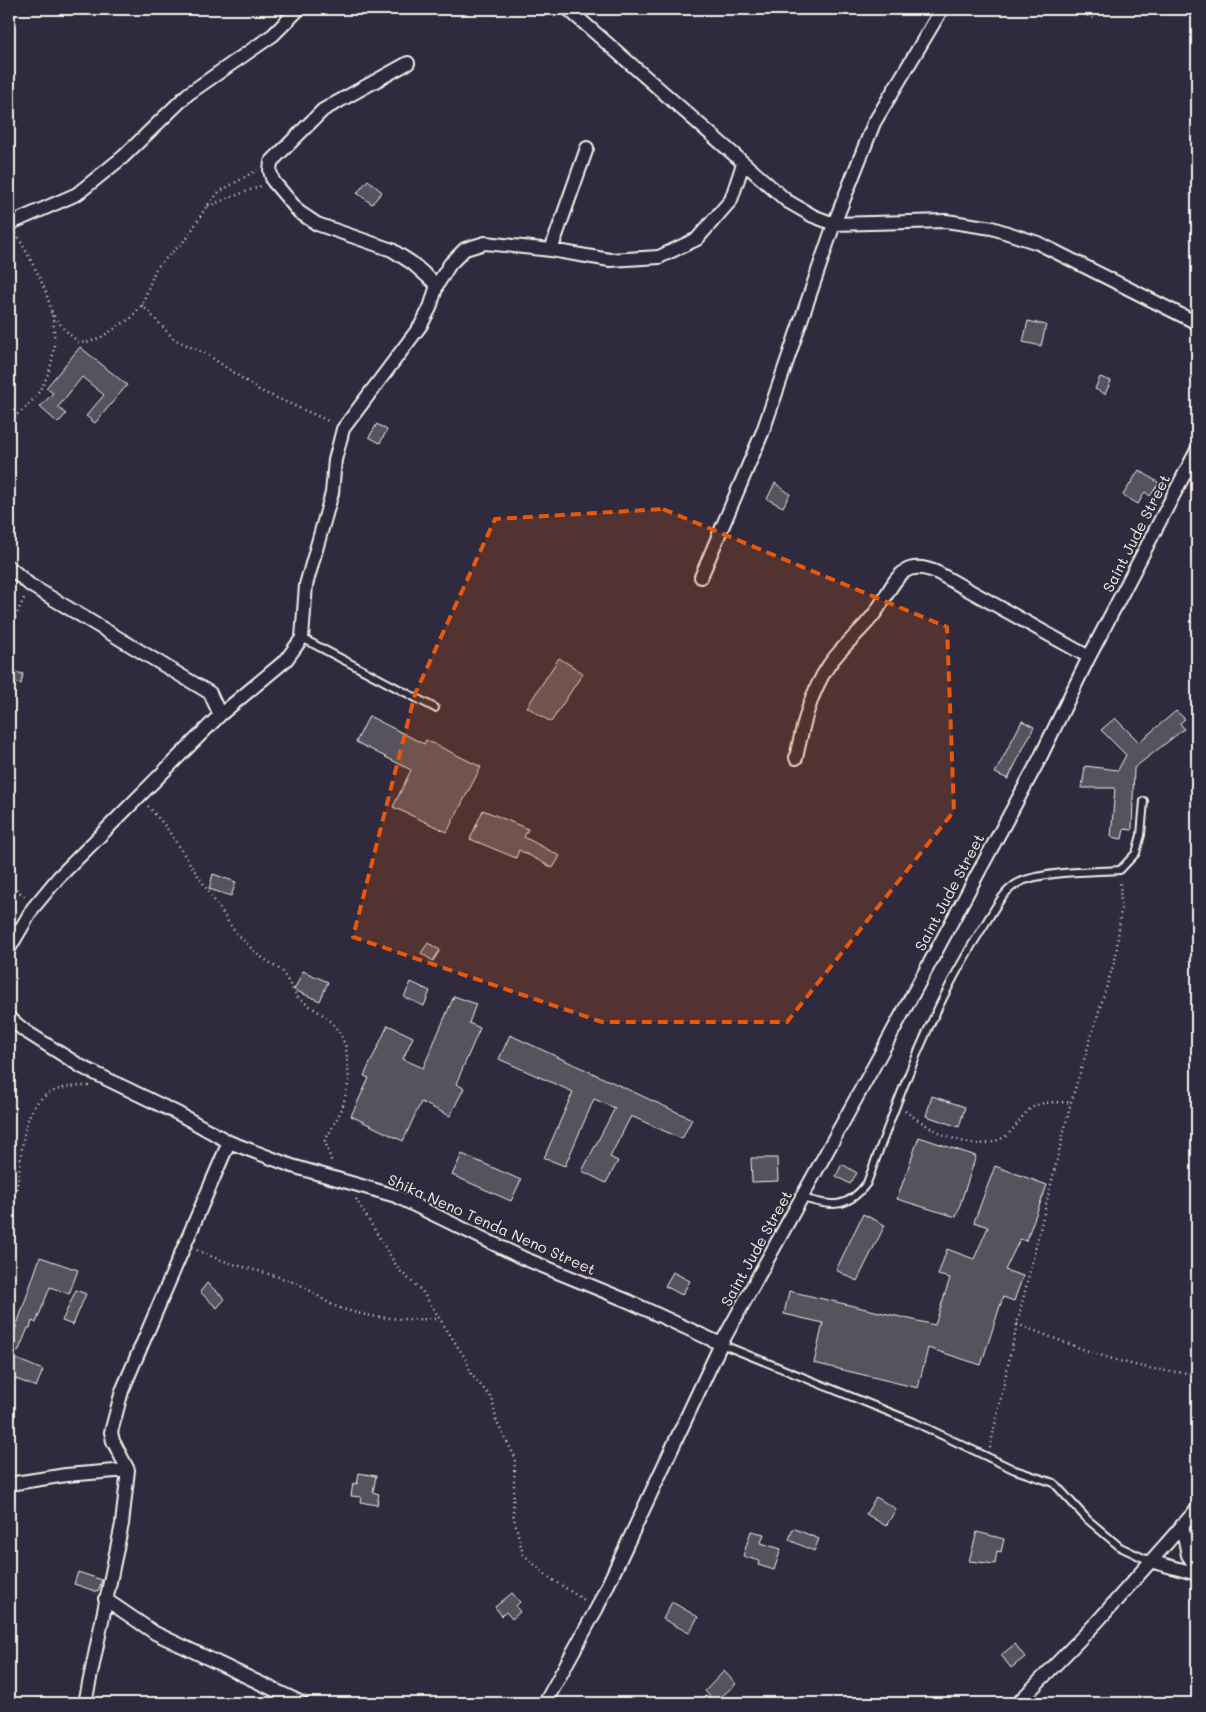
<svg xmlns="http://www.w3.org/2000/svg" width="1206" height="1712" viewBox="0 0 1206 1712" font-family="Mali,sans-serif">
<rect width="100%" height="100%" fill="#2f2a3d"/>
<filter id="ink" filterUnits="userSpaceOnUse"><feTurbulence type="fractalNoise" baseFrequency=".02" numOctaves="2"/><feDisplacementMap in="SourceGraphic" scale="10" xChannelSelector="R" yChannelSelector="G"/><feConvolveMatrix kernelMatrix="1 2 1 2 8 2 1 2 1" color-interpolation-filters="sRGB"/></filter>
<g filter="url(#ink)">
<path fill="#56525f" stroke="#f4f1e8" d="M368,180l14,12 -10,12 -15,-11z
M1028,321l18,4 -5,21 -18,-4z
M80,347l47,38 -32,38 -9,-7 18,-21 -22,-18 -24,30 8,7 -8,9 -18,-16 13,-14 -7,-5z
M1100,377l11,4 -6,13 -10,-5z
M377,424l10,6 -7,13 -11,-6z
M1139,470l20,13 -9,13 -5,-4 -7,12 -15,-9z
M775,483l15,11 -7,13 -16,-8z
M559,658l24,15 -32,49 -24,-15z
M9,670l14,4 -2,10 -12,-3z
M1176,711l9,8 -5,4 4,6 -50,39 -2,62 -8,-1 -2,10 -11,-2 4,-49h-33l3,-22 33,4 8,-15 -25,-25 14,-12 24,24z
M369,716l55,28 2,-4 55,27 -34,65 -54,-25 18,-37 -55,-28z
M1022,721l12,6 -26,52 -13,-6z
M483,810l45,19 -4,8 36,19 -7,12 -34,-18 -3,8 -46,-19z
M213,874l23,8 -5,14 -22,-7z
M428,943l12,7 -7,11 -12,-8z
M303,971l25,11 -8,19 -26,-11z
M411,982l19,9 -6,15 -20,-9z
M454,996l22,8 -7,19 11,5 -24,56 8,4 -14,28 -29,-14 -18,39 -52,-25 18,-38 -5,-2 24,-51 25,12 -10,22 20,9z
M510,1035l182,84 -10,20 -51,-23 -21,41 8,4 -12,22 -24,-12 33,-63 -21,-9 -29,67 -21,-8 29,-66 -74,-33z
M932,1096l33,11 -6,20 -33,-11z
M919,1137l57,19 -20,61 -59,-18z
M462,1154l59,26 -10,21 -59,-26z
M751,1158h26l1,23 -26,1z
M842,1164l15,9 -7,11 -14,-8z
M995,1166l52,19 -21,56 -6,-2 -15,31 18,6 -9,25 -11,-4 -22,68 -53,-17 -10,40 -104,-25 9,-40 -39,-9 5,-23 146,34 15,-47 -12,-3 9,-26 27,10 14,-32 -14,-5z
M863,1214l22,11 -28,56 -21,-11z
M40,1257l38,13 -9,24 -19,-7 -14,36 -4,-2 -2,7h-2l-10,24 -9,-4z
M673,1272l17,9 -8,14 -17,-9z
M207,1283l18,16 -8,9 -17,-16z
M76,1290l10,4 -13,31 -11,-4z
M9,1356l34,14 -7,17 -27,-11z
M359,1473l17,3 -3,16 6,2 -2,11 -17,-3 1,-5 -10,-1 2,-13 4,1z
M876,1497l20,12 -10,17 -20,-12z
M793,1528l26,11 -5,12 -25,-11z
M751,1531l13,3 -3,9 20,6 -7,21 -16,-5 1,-4 -16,-5z
M977,1532l27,7 -3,13 -4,-1 -2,13 -26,-3z
M78,1572l24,8 -4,12 -24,-8z
M512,1593l8,9 -4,4 4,6 -8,7 -6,-7 -4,4 -7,-9z
M672,1602l26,15 -9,16 -26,-14z
M1015,1644l10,13 -14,11 -10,-13z
M724,1671l12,13 -21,18 -10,-11z"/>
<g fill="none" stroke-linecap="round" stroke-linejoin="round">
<g stroke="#f4f1e8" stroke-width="10">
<path id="lane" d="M302,638l133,70
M802,1198c30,8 45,12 65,-15 33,-90 66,-179 118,-259 9,-14 18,-33 33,-41 22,-12 75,-11 102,-13l16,-17 5,-18 3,-34
M721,1344l193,78 101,48 39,13 33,36 33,28 30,14"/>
</g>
<g stroke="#f4f1e8" stroke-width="16">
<path id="street" d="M568,9l219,192 26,15 21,8 112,-3 46,7 46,15 159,80
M408,63l-85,47 -52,52 -1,9 3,10 26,31 18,12 75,26 20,13 25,22
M9,224l68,-30 46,-37 65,-63 85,-59 26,-26
M551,250l36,-102
M9,567l21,18 180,108 10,22
M701,577l62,-146 71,-207 40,-101 68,-114
M796,758c7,-33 14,-65 33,-93 13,-19 32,-33 46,-52 19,-26 23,-58 63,-40l151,84
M9,949l24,-41 25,-30 162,-163 66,-55 16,-22 4,-53 26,-92 3,-33 8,-31 78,-104 9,-17 7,-23 13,-21 15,-15 20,-6 66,7 59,10 49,-3 38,-18 34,-39 12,-36
M9,1018l16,13 57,36 97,47 50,28 63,24 104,30 127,62 105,43 93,43
M9,1484l57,-9 62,-5
M1182,1525l6,30 9,14
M1150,1561l47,13
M105,1599l50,34 147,70
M85,1703l37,-179 6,-54 -15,-29 -2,-9 11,-41 107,-249
M545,1703l52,-95 124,-264 159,-289 159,-295 50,-103 108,-207
M1018,1703l79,-81 100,-113"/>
</g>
<path stroke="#f4f1e8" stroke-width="2.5" stroke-dasharray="1 4" stroke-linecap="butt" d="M1074,9l22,11
M208,206l53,-20
M142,305l32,34 34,16 51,35 74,33
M51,312l12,16 15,14 8,1 14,-5 31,-20 11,-13 14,-37 31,-30 19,-31 13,-15 38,-22
M9,420c47,-28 55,-84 35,-132 -8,-19 -18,-37 -28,-55
M9,631l16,-35
M148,806l18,21 69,105 22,22 25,17 16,27 31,21 11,14 6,14 3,34 -7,28 -17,32 7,22
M9,882l17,16
M905,1111c27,19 70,47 102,24 9,-7 14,-19 23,-26 11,-9 28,-6 41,-7
M9,1195l7,-4c11,-53 -2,-107 73,-105
M356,1199l43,71 23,21 45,70 4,13 21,24 5,25 18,34 -2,57 10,40 25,23 38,24
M197,1250c32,16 66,20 98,33 15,5 26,17 40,23 32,13 70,14 103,13
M1017,1324c58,22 118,49 180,49
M990,1448l27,-124 54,-222 45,-146 5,-47 -1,-29"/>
<use href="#lane" stroke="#2f2a3d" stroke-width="6"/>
<use href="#street" stroke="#2f2a3d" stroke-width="12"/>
</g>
</g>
<path fill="#e8590c" fill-opacity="0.2" stroke="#e8590c" stroke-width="4" stroke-dasharray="10 6" stroke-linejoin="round" d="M663,509l284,118 7,184 -167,211h-185l-249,-85 62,-243 80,-175z"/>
<g text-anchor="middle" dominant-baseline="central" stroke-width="4" stroke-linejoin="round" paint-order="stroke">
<g font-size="15" fill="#f4f1e8" stroke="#2f2a3d">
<text transform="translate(1136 533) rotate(-63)">Saint Jude Street</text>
<text transform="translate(949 892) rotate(-62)">Saint Jude Street</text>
<text transform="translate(492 1224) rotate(24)">Shika Neno Tenda Neno Street</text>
<text transform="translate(756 1248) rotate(-61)">Saint Jude Street</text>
</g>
</g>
<rect width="1206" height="1712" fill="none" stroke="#2f2a3d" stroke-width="30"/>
<rect x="15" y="15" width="1176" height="1682" fill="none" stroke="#f4f1e8" stroke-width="2" filter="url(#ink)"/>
</svg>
